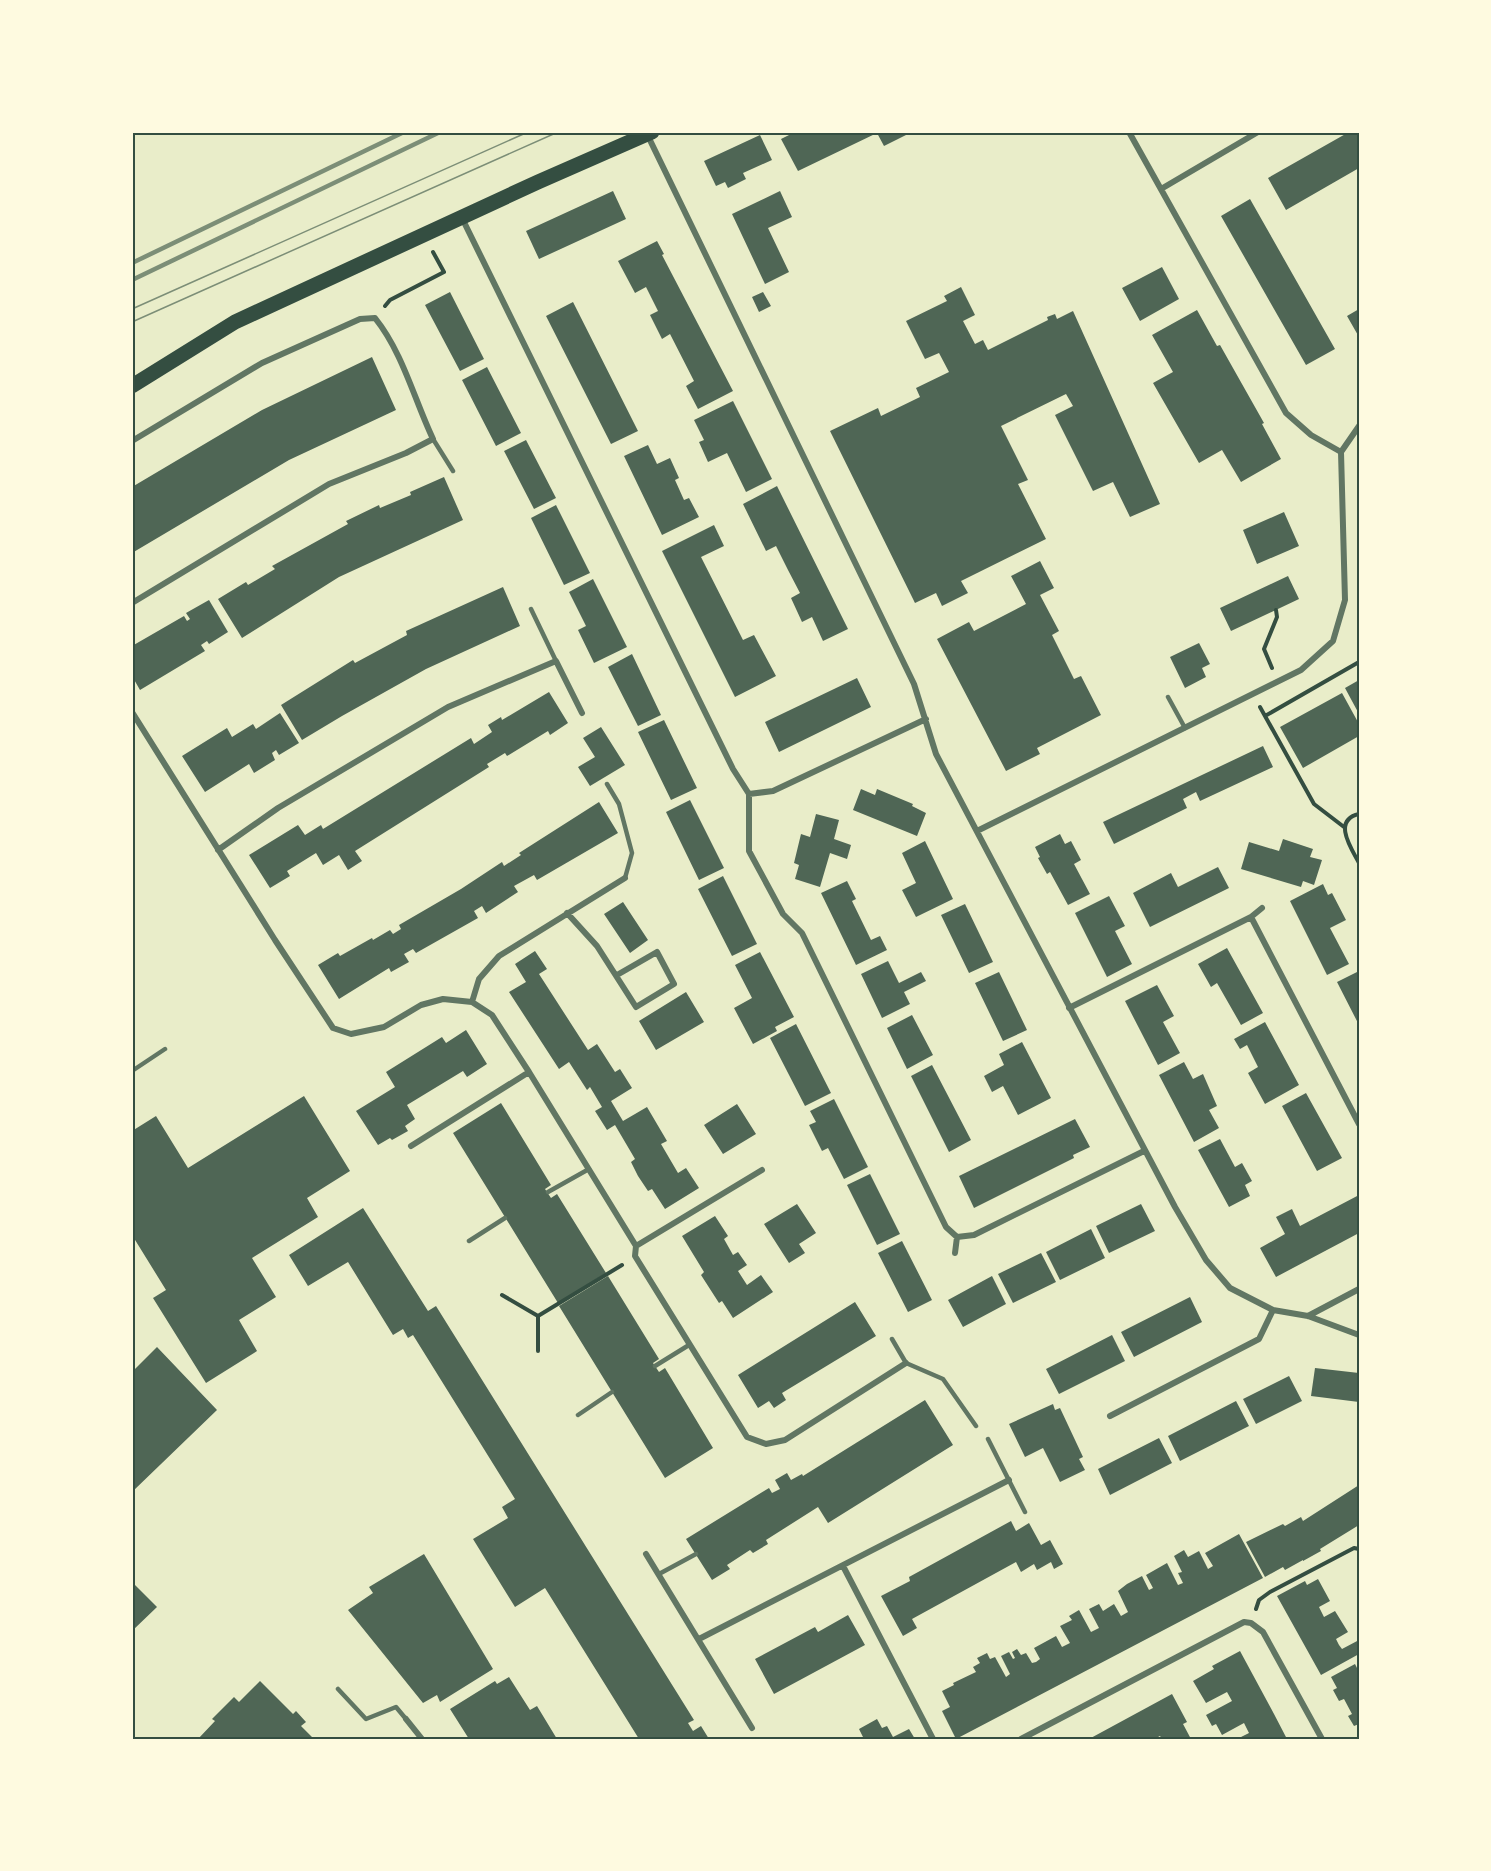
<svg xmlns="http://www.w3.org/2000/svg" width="1491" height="1871" viewBox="0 0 1491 1871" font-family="'Archivo Narrow',sans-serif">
<rect width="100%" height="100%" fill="#e9edc9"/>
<path fill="#4f6655" d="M795,132h110l1,3 -22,11 -7,-13 -79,38 -17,-32z
M1349,132h10v36l-73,42 -18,-32z
M760,135l12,25 -29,13 3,6 -18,9 -3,-6 -9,4 -12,-25z
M613,191l13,28 -87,40 -13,-28z
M780,191l12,26 -24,11 21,44 -24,12 -33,-70z
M1250,199l85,150 -29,16 -85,-149z
M657,241l7,13 -2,1 71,136 -35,18 -12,-23 8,-5 -24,-47 -8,5 -12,-24 8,-4 -12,-24 -11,6 -17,-32z
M1162,267l17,32 -39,22 -18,-33z
M961,287l14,28 -12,6 12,23 8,-4 5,10 60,-30 -1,-3 8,-3 2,5 16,-8 87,193 -30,13 -17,-35 -20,9 -38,-76 18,-9 -7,-12 -65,32 27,54 -10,4 28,55 -85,42 7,12 -26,13 -6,-13 -21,10 -85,-172 48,-23 3,8 39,-19 -4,-9 33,-16 -10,-19 -14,6 -19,-38 41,-20 -3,-5z
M450,292l34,67 -24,12 -35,-66z
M763,292l8,14 -12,6 -7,-15z
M573,302l65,129 -27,13 -65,-128z
M1359,309v28l-12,-21z
M1197,310l20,36 3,-1 44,78 -2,1 19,35 -40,23 -19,-32 -23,13 -46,-80 20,-11 -21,-37z
M372,357l24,53 -107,50 -157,93v-66l130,-77z
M487,367l34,66 -25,13 -34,-66z
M733,401l39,78 -26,13 -19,-39 -19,9 -9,-20 5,-2 -10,-20z
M526,440l30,58 -22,11 -30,-58z
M648,445l9,19 13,-6 9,20 -4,2 9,20 5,-2 10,19 -37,18 -38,-79z
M444,477l19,43 -124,57 -97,61 -24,-39 28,-17 2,3 27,-16 -3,-3 76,-42 -2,-3 33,-16 1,3 31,-13 -1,-3z
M777,486l71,143 -25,12 -11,-24 -10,5 -11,-24 9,-5 -12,-23 -12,-24 -10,5 -23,-47z
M556,505l34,68 -26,12 -33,-67z
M1284,512l15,34 -42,18 -14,-34z
M714,525l10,21 -23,11 42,83 11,-5 22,41 -41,21 -73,-146z
M1040,561l14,27 -14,7 19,36 -7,4 22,44 7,-3 20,39 -64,33 3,6 -34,17 -69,-132 32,-17 5,9 52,-27 -15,-28z
M1288,576l11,23 -68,32 -11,-23z
M593,579l34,68 -33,16 -16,-33 8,-4 -17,-34z
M503,587l17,39 -94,43 -84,47 -40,24 -21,-35 72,-45 2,3 52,-28 -1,-4z
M209,600l19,32 -19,12 -2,-3 -6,4 4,6 -65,39 -8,-14v-30l52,-30 3,5 3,-2 -4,-6z
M1199,643l11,21 -8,4 4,9 -21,11 -15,-31z
M632,654l29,61 -23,11 -30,-59z
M857,678l14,29 -92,45 -14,-30z
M1359,680v34l-14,-26z
M549,692l19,31 -18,12 -2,-4 -41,25 -2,-3 -18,11 2,3 -134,84 7,10 -14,9 -9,-15 -16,10 -7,-12 -29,18 3,5 -20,12 -21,-33 49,-30 7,10 16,-10 2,4 148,-91 3,6 18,-12 -4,-7 13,-8 1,3z
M1342,693l17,31v12l-56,32 -23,-41z
M280,713l19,30 -20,12 -3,-5 -4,3 3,7 -21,13 -5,-9 -44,28 -23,-36 45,-28 5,9 21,-13 3,5z
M664,720l33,68 -26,12 -33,-68z
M601,727l24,38 -35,21 -12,-19 17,-10 -12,-19z
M1263,746l10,21 -73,34 -4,-9 -13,7 4,9 -73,36 -11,-22z
M861,789l14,6 2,-6 36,15 -1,2 14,7 -9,23 -64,-26z
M690,800l34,68 -25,12 -33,-68z
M599,802l19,31 -81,47 -3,-5 -20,11 4,6 -32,21 -4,-7 -8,5 4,7 -62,35 -3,-4 -9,5 5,8 -18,10 -2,-4 -50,31 -21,-34 20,-12 2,3 32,-18 1,2 17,-10 3,4 8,-5 -2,-4 62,-36 41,-27 2,4 17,-11 -2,-2z
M816,814l23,6 -5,19 17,6 -4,14 -17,-6 -10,34 -25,-8 4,-14 -5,-2 7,-29 9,3z
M1060,834l5,10 6,-3 10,19 -7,4 16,30 -22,11 -18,-33 -3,2 -9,-16 2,-1 -5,-10z
M1283,839l30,10 -3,8 12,3 -8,25 -11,-4 -2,6 -60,-18 8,-27 30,9z
M925,841l28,58 -37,18 -14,-27 14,-7 -14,-30z
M1218,867l11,21 -79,39 -17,-34 38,-20 7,14z
M723,876l34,68 -25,12 -34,-67z
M847,881l9,18 -4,2 19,39 9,-4 7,14 -31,15 -35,-72z
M1323,884l5,11 4,-2 14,27 -16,8 19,36 -22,11 -37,-74z
M1109,896l16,30 -10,5 17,33 -25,13 -32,-64z
M623,902l25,38 -18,13 -26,-39z
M965,904l28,58 -24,11 -28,-58z
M1227,948l36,65 -22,12 -24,-42 -6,4 -13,-23z
M535,951l12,18 -8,5 49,76 9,-6 18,28 5,-3 12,19 -21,13 12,20 24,-14 20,34 -6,3 17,29 8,-5 13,20 -34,21 -13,-20 -4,2 -10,-15 -7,-14 4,-3 -20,-34 -8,5 -12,-19 7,-4 -12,-20 -3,3 -18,-28 -10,7 -50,-77 17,-10 -11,-18z
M760,952l34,65 -19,10 2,4 -24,13 -19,-36 18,-10 -17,-33z
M888,961l11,22 22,-11 5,9 -22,11 6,12 -28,14 -21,-44z
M999,972l28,58 -24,11 -28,-58z
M1357,972l2,4v49l-22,-43z
M1157,985l17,31 -11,6 17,31 -22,12 -33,-64z
M686,992l18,30 -48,28 -17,-29z
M912,1015l21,40 -26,14 -20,-41z
M1265,1022l34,63 -34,19 -17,-31 10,-6 -11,-22 -7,4 -6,-10z
M796,1024l35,69 -26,13 -35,-68z
M466,1030l21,34 -20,13 -4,-6 -56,34 8,14 -10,7 3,5 -16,9 -2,-2 -12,7 -22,-34 39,-24 -9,-15 56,-35 4,6z
M1022,1042l29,56 -33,17 -15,-29 -11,6 -8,-16 20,-11 -5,-11z
M1184,1062l9,17 10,-5 14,32 -8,4 10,18 -25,14 -35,-67z
M932,1065l39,75 -22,12 -38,-76z
M1306,1093l36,65 -25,13 -35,-65z
M304,1096l46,75 -43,27 11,19 -66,41 24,39 -37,23 18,31 -51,32 -53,-85 13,-8 -34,-55v-104l24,-15 32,52z
M834,1099l34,68 -24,12 -16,-31 -6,3 -13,-26 7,-3 -6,-11z
M501,1103l50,82 -6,4 6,9 6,-4 49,79 -48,30 -105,-170z
M737,1104l19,30 -33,20 -19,-29z
M1075,1119l15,28 -17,8 1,3 -100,50 -15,-32z
M1220,1139l15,28 7,-4 10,18 -7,4 5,11 -21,11 -31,-57z
M870,1174l30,60 -23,11 -30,-60z
M1359,1195v38l-83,44 -16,-29 25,-14 -9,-17 16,-8 8,17z
M797,1204l19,29 -17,11 6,9 -16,10 -25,-39z
M1141,1204l14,27 -46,22 -13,-27z
M363,1208l65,103 8,-5 258,414 -6,3 5,8 8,-5 8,13h-70l-94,-151 -30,19 -42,-68 35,-21 -6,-11 13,-8 -102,-164 -5,3 -5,-9 -10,6 -45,-73 -40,24 -19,-31z
M715,1216l13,20 -4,3 9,16 5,-3 9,13 -9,6 9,14 14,-10 12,17 -40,26 -11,-17 -3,2 -18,-28 3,-3 -22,-36z
M1091,1229l14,29 -45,22 -14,-28z
M902,1241l30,59 -24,12 -30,-59z
M1041,1253l15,29 -43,21 -15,-29z
M608,1276l51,83 -6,4 6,9 6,-4 48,80 -48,30 -106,-172z
M992,1276l14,28 -43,23 -15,-27z
M1190,1297l12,25 -68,35 -13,-25z
M855,1302l21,34 -94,57 4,7 -12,8 -5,-7 -11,7 -20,-33z
M1112,1335l13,26 -66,33 -13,-25z
M157,1347l60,63 -85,82v-120z
M1315,1368l44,5v29l-48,-6z
M1289,1376l13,25 -46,23 -13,-25z
M925,1400l28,45 -125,78 -10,-16 -52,33 2,4 -15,9 -3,-3 -23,15 3,4 -18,11 -26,-41 83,-51 3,5 8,-4 -5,-9 12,-7 4,7 11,-6 1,2z
M1236,1401l13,25 -69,35 -12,-25z
M1053,1404l2,6 5,-2 23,49 -4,2 6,11 -25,12 -17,-34 -18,9 -16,-33z
M1159,1438l13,25 -62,32 -12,-26z
M1359,1485v40l-39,24 1,2 -18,10v-1l-18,10 -2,-3 -18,10 -19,-35 37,-18 2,2 16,-9 2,4z
M1011,1521l5,10 13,-8 12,22 9,-5 13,24 -9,5 -3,-7 -14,8 -3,-6 -13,8 -5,-10 -104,57 5,9 -14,8 -22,-40 29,-15 -1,-4z
M1239,1534l24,44 -307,161 -14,-28 8,-4 -8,-16 12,-6 -1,-2 23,-11 -3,-5 7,-4 -3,-5 10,-5 3,6 5,-2 11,20 4,-3 -9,-18 8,-4 4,7 2,-1 -3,-6 5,-3 4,6 5,-2 6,10 4,-1 4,-3 -6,-11 22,-12 6,11 8,-4 -10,-17 12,-6 -3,-4 10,-6 12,22 8,-4 -10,-19 10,-5 4,7 11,-7 7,12 7,-4 -10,-21 9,-7 15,-8 7,14 4,-2 -7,-13 21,-12 11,22 5,-2 -5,-10 4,-1 -8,-16 10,-6 4,7 11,-6 9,18 5,-3 -8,-13z
M424,1554l69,115 -53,33 -3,-7 -14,8 -75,-93 25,-17 -4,-6z
M1318,1579l12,22 -11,6 5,10 11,-6 13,21 -12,7 3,6 3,4 17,-9v14l-38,21 -44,-79 28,-15 2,4z
M132,1582l25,25 -25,24z
M848,1615l17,30 -91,49 -19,-35 60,-32 3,5z
M1240,1651l34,63 13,25h-50l12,-6 -5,-10 -22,12 -6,-11 -4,2 -6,-11 26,-14 -5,-9 -21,11 -13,-22 21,-12 -2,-3z
M1355,1664l4,8v52l-5,2 -6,-10 4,-2 -8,-15 -5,2 -6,-11 4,-2 -6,-11z
M509,1677l21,33 7,-4 20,33h-88l-19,-30 45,-28 2,3z
M260,1681l33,33 3,-3 10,11 -5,4 13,13h-116l17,-18 -3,-2 22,-22 5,5z
M1172,1694l15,28 -4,2 8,15h-29l-2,-3 -6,3h-65z
M877,1719l5,9 5,-2 6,11 16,-8 6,10h-51l-5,-10z"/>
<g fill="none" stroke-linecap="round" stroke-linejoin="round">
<path stroke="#344e41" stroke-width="4" d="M385,306l5,-6 54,-28 -11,-20
M1272,668l-8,-19 13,-32 -1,-7
M1260,707l54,97 30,23
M1265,716l94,-54
M1359,814c-27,6 -8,34 0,49
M502,1295l36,21v35
M538,1316l84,-51
M1256,1609l3,-9 11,-8 84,-44 5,1"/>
<path stroke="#617663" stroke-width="4.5" d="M433,439l20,32
M531,609l25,52
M1168,697l17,31
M607,784l12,20 13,49 -7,25
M132,1071l33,-22
M548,1192l41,-23
M469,1241l36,-23
M892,1339l14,24 37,16 33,47
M655,1366l34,-21
M578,1415l34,-23
M988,1439l37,73
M659,1574l37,-20
M338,1689l28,30 30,-12 10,12"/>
<path stroke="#617663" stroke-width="6" d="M1129,132l157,281 25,22 30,17
M647,134l267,550 22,70 239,453 31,53 24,28 43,22 35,6 51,19
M1161,189l97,-57
M462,218l271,551 16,25 24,-3 153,-72
M132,441l130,-78 98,-44 15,-1c28,35 39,81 58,121l-27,14 -77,31 -197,119
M1341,452l18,-26
M132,712l143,228 58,88 18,6 33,-7 37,-22 22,-6 29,3 20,13 37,57 107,174 -1,10 112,181 19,7 19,-4 121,-77
M749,794v57l34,63 19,19 144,294 11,10 17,-2 170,-84
M977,831l324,-161 32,-29 12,-41 -4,-148
M218,850l60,-42 170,-101 108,-46 26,52
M567,913l30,33 39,61 38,-23 -17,-32 -40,23
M1251,917l11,-9
M472,1002l7,-23 20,-23 126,-78
M1069,1008l182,-91 108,207
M411,1146l118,-74
M636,1246l126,-76
M955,1253l2,-16
M1308,1316l51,-27
M1110,1416l149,-77 14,-29
M646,1554l106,174
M843,1566l90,173
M699,1639l310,-159
M406,1719l16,20
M1021,1739l223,-117 7,1 12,9 59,107"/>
<path stroke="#344e41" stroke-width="15" d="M132,386l103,-64 303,-140 114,-50"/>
<path stroke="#7c8e77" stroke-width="1.5" d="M132,309l396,-177
M132,322l426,-190"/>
<path stroke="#7c8e77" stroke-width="4.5" d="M132,263l272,-131
M132,280l308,-148"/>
</g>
<rect width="1491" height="1871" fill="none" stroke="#fefae0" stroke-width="267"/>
<rect x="134" y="134" width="1224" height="1604" fill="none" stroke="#344e41" stroke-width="2"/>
</svg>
